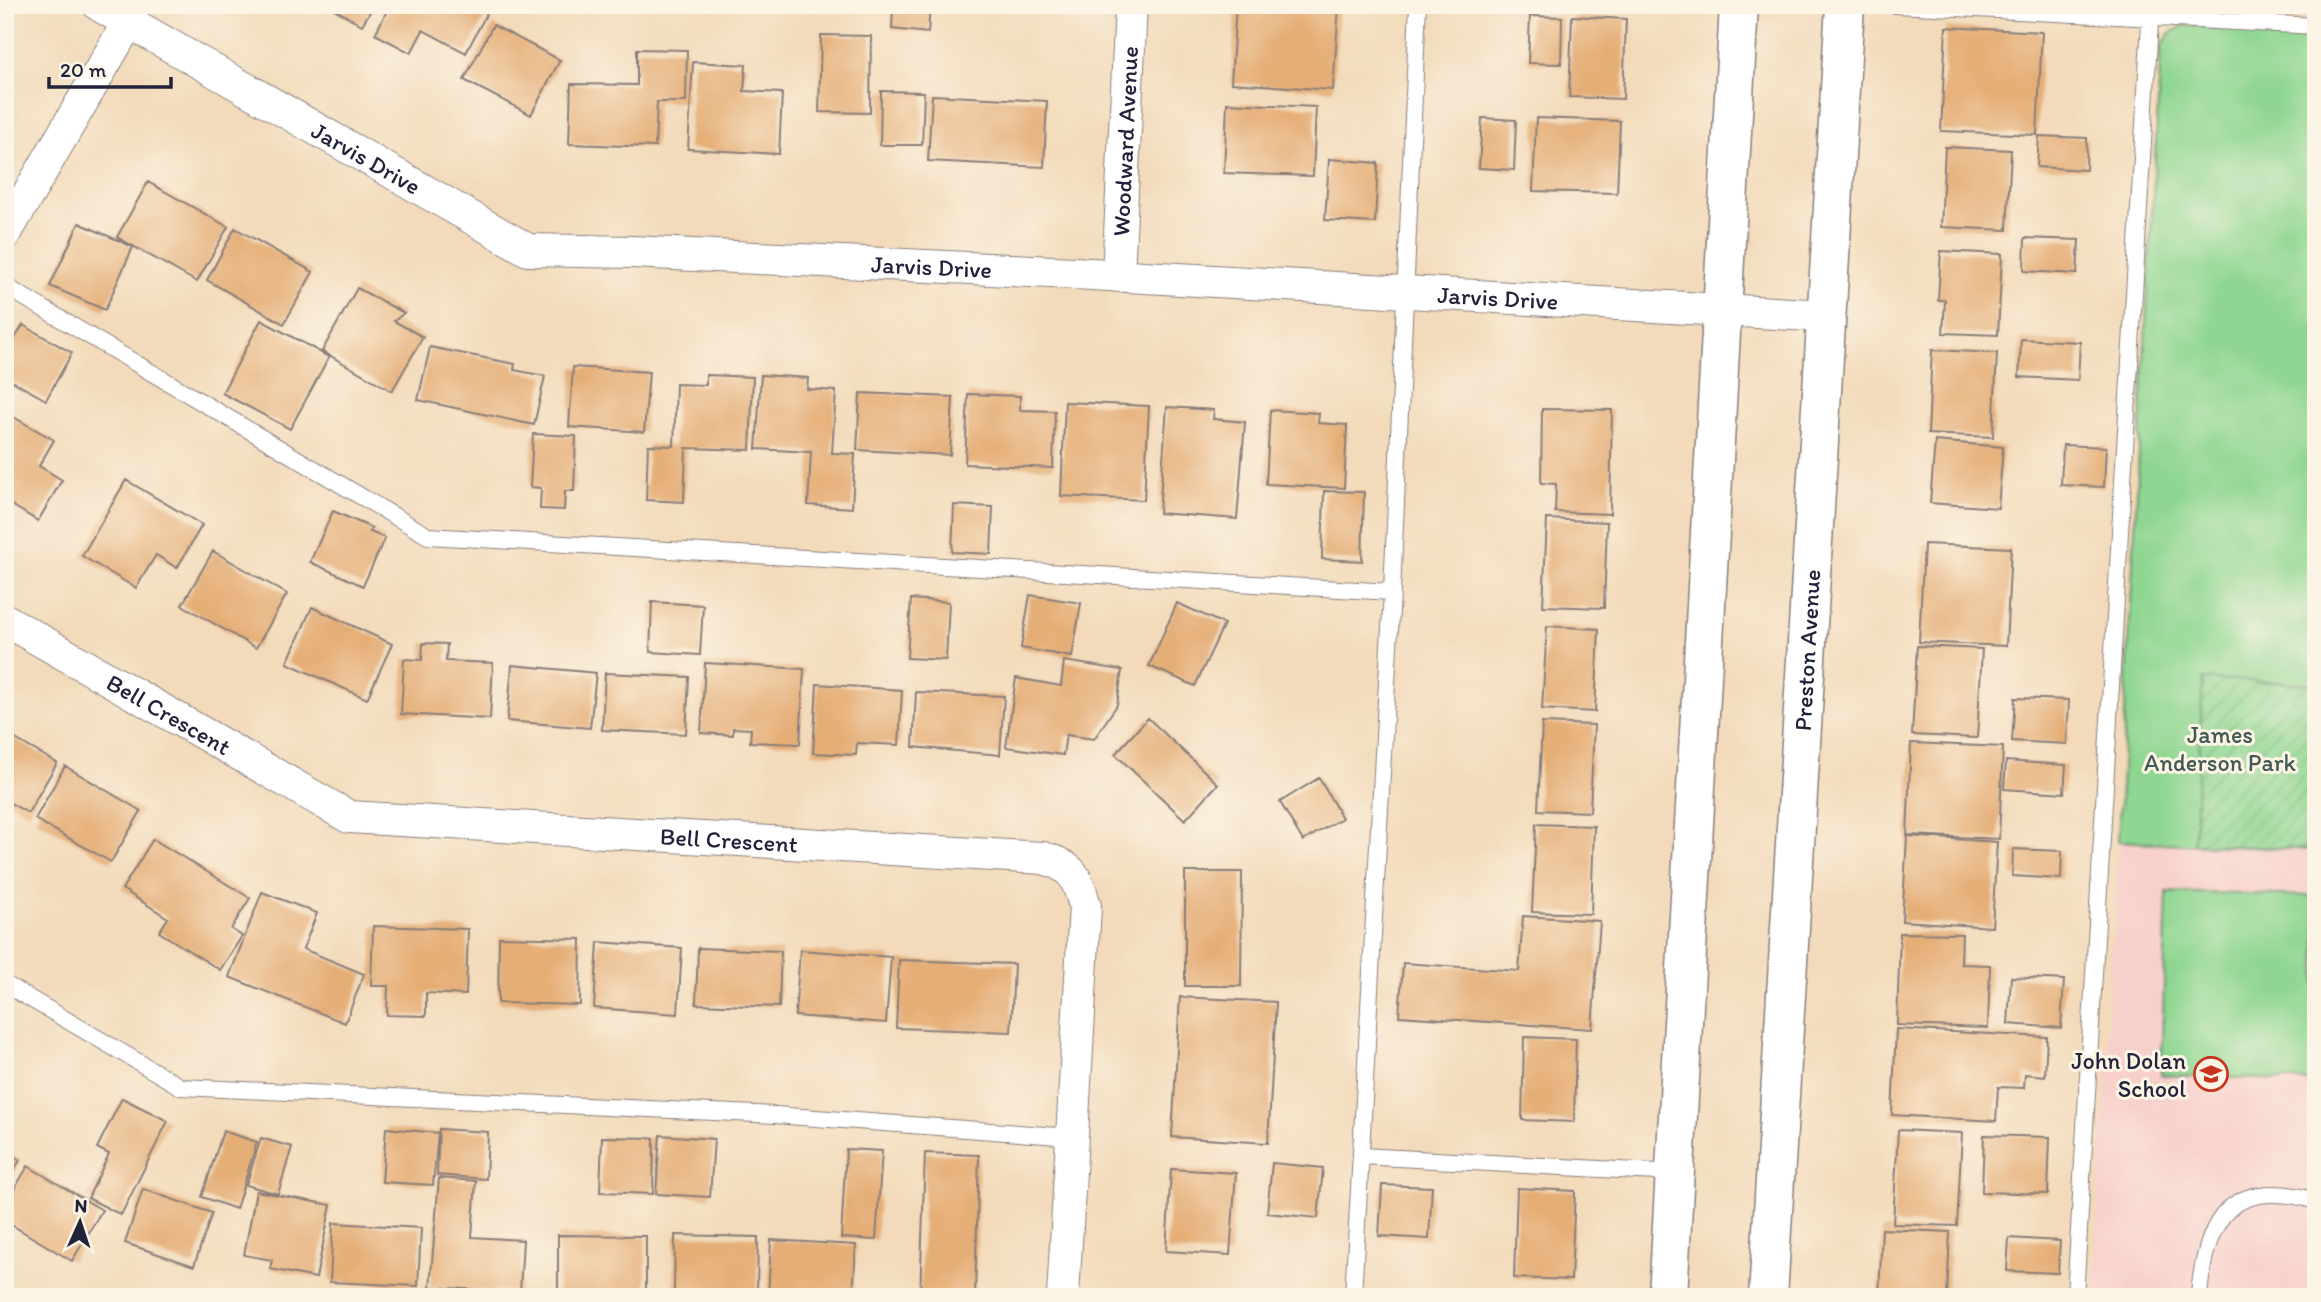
<svg xmlns="http://www.w3.org/2000/svg" width="2321" height="1302" viewBox="0 0 2321 1302" font-family="Itim,sans-serif">
<defs>
<pattern id="garden-furrows" width="10" height="10" patternUnits="userSpaceOnUse" patternTransform="scale(1.75)"><rect width="10" height="10" fill="#8ed691"/><path d="M-1 1l2-2M0 10L10 0M9 11l2-2" fill="none" stroke="#7ab77e"/></pattern>
</defs>
<rect width="100%" height="100%" fill="#fcf5e5"/>
<filter id="ink" filterUnits="userSpaceOnUse"><feTurbulence type="fractalNoise" baseFrequency=".0143" numOctaves="2"/><feDisplacementMap in="SourceGraphic" scale="14" xChannelSelector="R" yChannelSelector="G"/><feConvolveMatrix kernelMatrix="1 2 1 2 8 2 1 2 1" color-interpolation-filters="sRGB"/></filter>
<filter id="wash" filterUnits="userSpaceOnUse"><feTurbulence type="fractalNoise" baseFrequency=".00686" numOctaves="4" result="noise"/><feDisplacementMap in="SourceGraphic" scale="28" xChannelSelector="R" yChannelSelector="G"/><feGaussianBlur stdDeviation="1.57" result="paint"/><feColorMatrix in="noise" values="0 0 0 0 0 0 0 0 0 0 0 0 0 0 0 0 0 1.4 0 .05"/><feComposite in="paint" operator="in"/></filter>
<g filter="url(#wash)">
<rect width="100%" height="100%" fill="#f2daba"/>
<path fill="#f7d0cb" d="M2118,841l198,9v447h-223z"/>
<path fill="#8ed691" stroke="#587c66" stroke-width="2" d="M2185,25l131,7v818l-198,-9 43,-794 9,-14z
M2167,892l149,4v145l-3,1 -2,39 -150,-6z"/>
<path fill="url(#garden-furrows)" stroke="#587c66" stroke-width="2" d="M2203,679l113,5v166l-122,-6z"/>
<g id="blocks">
<path fill="#e5ae77" d="M327,5h47l-12,20z
M390,5h101l-25,48 -43,-23 -12,23 -36,-19z
M893,5h37l-2,28 -36,-4z
M1236,5h103l-6,85 -102,-7z
M1530,16l32,1 -1,47 -33,-1z
M1572,16l54,3 -3,80 -54,-2z
M493,25l67,35 -29,55 -67,-35z
M1946,27l96,5 -5,103 -96,-4z
M821,35l50,1 -1,77 -51,-1z
M637,49l50,1 -1,52h-29l-2,45 -86,-3 2,-60 66,1z
M693,62l53,3 -2,26 38,2 -3,61 -91,-5z
M881,91l43,1 -2,53h-42z
M932,95l115,6 -3,66 -116,-6z
M1227,103l89,4 -3,69 -89,-3z
M1482,118l34,2 -2,50 -35,-2z
M1536,118l84,3 -3,72 -84,-2z
M2039,136l48,2 -1,32 -49,-3z
M1945,147l66,3 -4,80 -66,-3z
M1329,159l49,4 -3,60 -50,-3z
M148,182l80,45 -31,55 -80,-45z
M79,223l54,24 -28,63 -55,-24z
M235,228l78,44 -29,52 -77,-44z
M2025,238l54,2 -2,34 -53,-3z
M1941,251l61,3 -4,81 -55,-2 2,-33h-7z
M357,288l47,25 -10,8 29,16 -31,54 -70,-40z
M261,320l68,37 -39,72 -68,-36z
M23,325l49,28 -26,47 -41,-23v-22z
M2021,339l59,3 -2,38 -59,-3z
M430,347l85,17 -1,6 31,6 -11,49 -116,-25z
M1932,350l65,3 -4,84 -65,-3z
M573,367l76,5 -5,60 -75,-5z
M706,375l47,2 -3,73 -64,-2 -2,54 -38,-2 2,-55 26,1 2,-62 30,1z
M761,375l47,3 -1,11 29,2 -4,62 23,1 -3,54 -44,-3 3,-53 -55,-3z
M860,393l93,4 -3,58 -93,-5z
M968,394l52,2v14l35,1 -2,57 -88,-4z
M1065,402l84,4 -5,94 -83,-4z
M1167,407l47,3 -1,9 32,3 -8,97 -78,-6z
M1542,409l70,1 -2,104 -55,-2 1,-28 -15,-1z
M1270,410l49,3 -1,10 29,2 -3,63 -78,-4z
M10,415l44,25 -15,26 23,14 -24,41 -33,-20v-78z
M533,434l43,2 -2,55h-9l-1,19 -24,-1 1,-21 -11,-1z
M1935,441l68,6 -5,61 -68,-5z
M2063,445l43,2 -2,40 -43,-2z
M126,480l76,45 -25,43 -21,-13 -20,33 -54,-32z
M1324,491l40,1 -2,69 -40,-2z
M954,505l39,2 -2,47 -39,-2z
M333,511l39,17 -2,4 15,6 -22,48 -53,-24z
M1547,519l60,3 -3,86 -61,-2z
M1924,544l87,4 -5,98 -87,-4z
M213,551l74,43 -31,54 -74,-43z
M1030,595l51,8 -9,54 -51,-9z
M911,599l38,3 -3,58 -39,-2z
M652,602l51,3 -3,50 -50,-3z
M1177,603l47,21 -29,62 -46,-20z
M312,607l80,37 -25,55 -80,-36z
M1547,626l52,3 -4,83 -53,-3z
M423,643l24,1 -1,17 47,2 -3,56 -89,-5 3,-55 18,1z
M1917,646l65,3 -5,89 -65,-3z
M1064,661l58,9 -5,35 -23,34 -28,-4 -3,20 -57,-8 10,-69 45,8z
M705,663l99,6 -4,75 -50,-2 1,-13 -18,-1v7l-32,-2z
M512,665l84,8 -6,55 -83,-7z
M605,673l84,4 -3,57 -84,-4z
M817,684l85,6 -3,55 -42,-2 -1,12 -43,-2z
M916,692l88,4 -4,59 -87,-8z
M2015,698l54,2 -2,44 -55,-3z
M1148,718l70,66 -33,36 -70,-66z
M1542,723l52,2 -4,87 -52,-2z
M5,733l52,30 -29,50 -23,-13z
M1911,743l92,4 -4,92 -92,-4z
M2006,761l60,4 -2,28 -60,-4z
M65,766l76,45 -30,51 -76,-43z
M1319,778l23,40 -39,23 -23,-39z
M1536,824l58,2 -3,88 -59,-2z
M1907,836l90,6 -5,85 -90,-6z
M153,839l97,59 -19,31 11,7 -22,34 -61,-38 9,-14 -46,-29z
M2013,849l49,2 -1,28 -49,-3z
M1185,872h57l-1,114h-56z
M262,892l55,21 -14,36 61,25 -19,49 -116,-46z
M1523,916l77,5 -8,108 -193,-13 4,-53 116,8z
M373,926l95,3 -2,66 -40,-2v23l-39,-1 1,-29h-17z
M1900,933l62,1 -1,30 29,1 -2,63 -91,-3z
M499,937l82,2 -1,66 -82,-2z
M598,942l84,6 -4,66 -84,-6z
M698,948l83,3 -2,56 -83,-3z
M800,950l91,7 -5,66 -91,-7z
M899,960l115,4 -3,68 -115,-4z
M2011,977l53,3 -3,48 -53,-4z
M1180,997l96,5 -8,141 -96,-6z
M1896,1029l151,8 -2,39 -20,-2 -1,14 -26,-1 -2,34 -104,-6z
M1524,1037l52,2 -2,83 -52,-2z
M122,1098l46,23 -47,94 -33,-17 21,-44 -12,-6z
M386,1128l52,5 -5,52 -51,-3z
M439,1129l49,3 -2,47 -49,-4z
M1898,1130l64,3 -5,93 -64,-2z
M223,1131l34,11 -21,67 -34,-12z
M660,1135l54,4 -4,58 -54,-3z
M1984,1135l66,2 -2,57 -66,-2z
M602,1137l52,1 -1,56 -53,-2z
M261,1138l31,9 -14,47 -32,-9z
M846,1149l36,2 -6,89 -35,-2z
M5,1152l15,8 -15,26z
M925,1153l54,2 -4,142h-55z
M1272,1163l51,5 -5,50 -51,-5z
M28,1166l74,44 -30,51 -67,-40v-16z
M1171,1169l65,4 -6,82 -64,-4z
M439,1178l37,3 -4,56 51,3 -3,52 -90,-5z
M1382,1185l50,2 -3,52 -50,-3z
M1517,1188l58,3 -4,89 -57,-2z
M143,1189l69,24 -18,53 -69,-23z
M256,1191l75,14 -15,73 -46,-9 2,-9 -28,-5z
M333,1223l88,5 -3,58 -88,-4z
M1882,1229l68,3 -3,65h-68z
M558,1235l88,1v58l-88,-1z
M675,1235l83,2 -1,58 -83,-2z
M2009,1238l51,3 -2,32 -51,-2z
M771,1240l85,5 -3,52h-85z"/>
</g>
</g>
<g filter="url(#ink)">
<use href="#blocks" fill-opacity="0" stroke="#8a7e7a" stroke-width="2"/>
<g fill="none" stroke-linecap="round" stroke-linejoin="round">
<g stroke="#8a7e7a" stroke-width="18">
<path id="lane" d="M1895,5l421,21
M5,286l423,250 964,56
M5,984l176,103 594,28 297,22
M1361,1156l314,17
M1353,1297l39,-705 26,-587
M2075,1297l76,-1292
M2199,1297c6,-79 32,-121 117,-96"/>
</g>
<g stroke="#8a7e7a" stroke-width="34">
<g id="street">
<path id="s1" d="M99,5l429,245 104,2 442,21 752,43"/>
<path d="M5,234l123,-211"/>
<path id="s2" d="M1118,276l13,-271"/>
<path id="s3" d="M5,620l344,197 694,41c30,8 34,19 42,48l-22,391"/>
</g>
</g>
<g stroke="#8a7e7a" stroke-width="41">
<g id="secondary">
<path d="M1668,1297l71,-1292"/>
<path id="s4" d="M1768,1297l77,-1292"/>
</g>
</g>
<use href="#lane" stroke="#fff" stroke-width="16"/>
<use href="#street" stroke="#fff" stroke-width="32"/>
<use href="#secondary" stroke="#fff" stroke-width="38"/>
</g>
</g>
<defs>
<g id="school-ring" transform="scale(1.75)"><circle r="9.5" fill="#fcf5e5" stroke="#c8321e" stroke-width="1.5"/><path d="M0-5L7-2L0 1L-7-2ZM-4 1L0 2.5L4 1V4Q0 6-4 4Z" fill="#c8321e"/></g>
</defs>
<g fill-rule="evenodd">
<use href="#school-ring" x="2211" y="1074"/>
</g>
<g text-anchor="middle" dominant-baseline="central" stroke-width="6" stroke-linejoin="round" paint-order="stroke">
<g font-size="24" fill="#22223b" stroke="#fcf5e5">
<text stroke="none"><textPath href="#s2" startOffset="135">Woodward Avenue</textPath></text>
<text stroke="none"><textPath href="#s1" startOffset="308">Jarvis Drive</textPath></text>
<text stroke="none"><textPath href="#s1" startOffset="898">Jarvis Drive</textPath></text>
<text stroke="none"><textPath href="#s1" startOffset="1465">Jarvis Drive</textPath></text>
<text stroke="none"><textPath href="#s4" startOffset="648">Preston Avenue</textPath></text>
<text stroke="none"><textPath href="#s3" startOffset="189">Bell Crescent</textPath></text>
<text stroke="none"><textPath href="#s3" startOffset="777">Bell Crescent</textPath></text>
</g>
<g font-size="24" fill="#425855" stroke="#fcf5e5">
<text x="2220" y="734">James<tspan x="2220" dy="28">Anderson Park</tspan></text>
</g>
<g font-size="24" fill="#22223b" stroke="#fcf5e5" text-anchor="end">
<text x="2186" y="1060">John Dolan<tspan x="2186" dy="28">School</tspan></text>
</g>
</g>
<rect width="2321" height="1302" fill="none" stroke="#fcf5e5" stroke-width="28"/>
<g transform="translate(80 1222) rotate(3)" stroke="#fcf5e5" stroke-width="5" paint-order="stroke">
<path d="M0-5L12 26L0 18L-12 26Z" fill="#22223b"/>
<text y="-10" font-size="19" font-weight="bold" text-anchor="middle" fill="#22223b">N</text>
</g>
<path d="M49 77v10h122v-10" fill="none" stroke="#22223b" stroke-width="3.5"/>
<text x="60" y="77" font-size="21" fill="#22223b" stroke="#fcf5e5" stroke-width="5" paint-order="stroke">20 m</text>
</svg>
